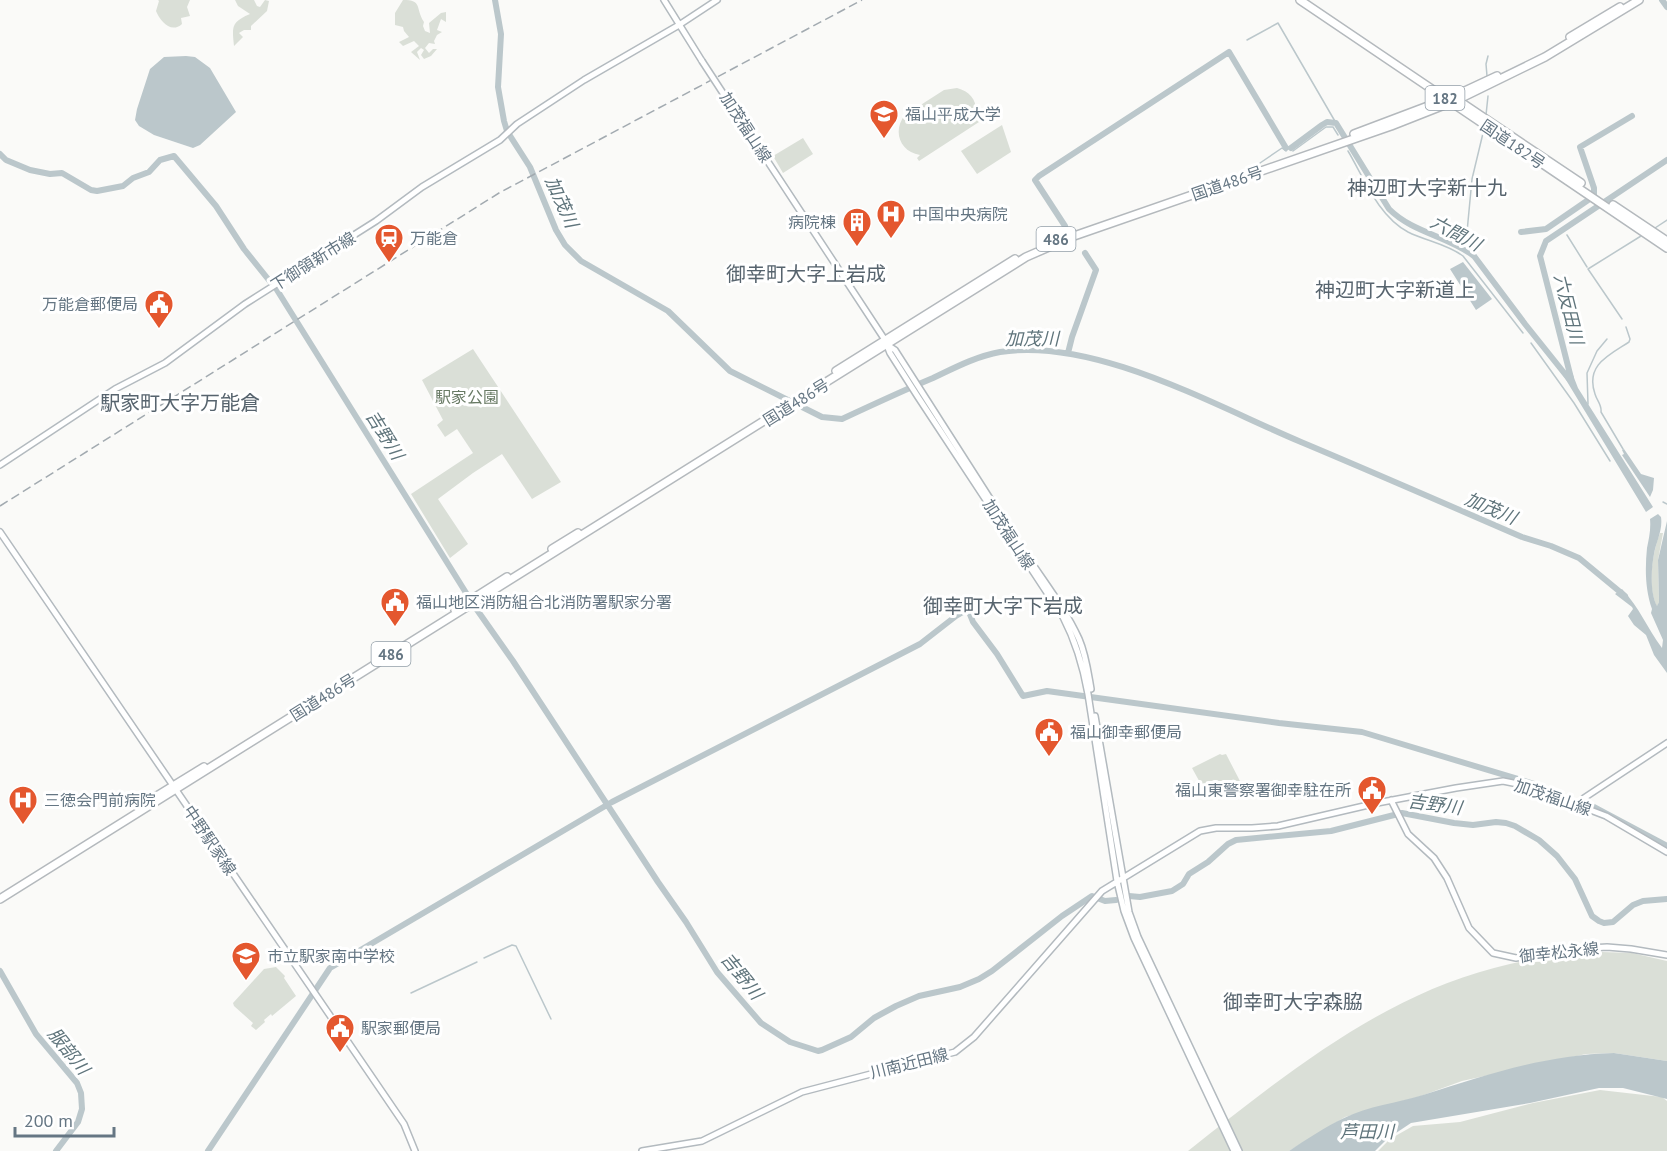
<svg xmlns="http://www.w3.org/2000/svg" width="1667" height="1151" viewBox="0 0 1667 1151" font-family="'PT Sans','Noto Sans JP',sans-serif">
<rect width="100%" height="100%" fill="#fafaf8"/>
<path fill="#dadfd7" d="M158,0h32l-3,7 3,9 -9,2 1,6c-11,10 -22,-3 -26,-13l3,-10z
M235,0h19l3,6 3,1 5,-7 4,1 -2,10 -16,15v4h-7l-5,3 4,4 -9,9c-2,-19 -3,-24 16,-32l-12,-8z
M403,0c20,0 12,8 21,22l-1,4 2,5 5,2 -1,-10 12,-10 5,-1v10l-5,-3 -4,11 5,2 -5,3 -3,6 1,3 -6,-1 -4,5 4,5 4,-4h4l-6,7 -7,3 -3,-4 3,-5 -3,-2 -4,4 3,8 -9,-8 8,-6 -5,-5 -11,5 -4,-4 10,-5 -5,-6 -1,-4 -8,-2v-12z
M957,88c15,4 22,15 18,31l4,3 -60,39 -2,-3 3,-3c-20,-3 -28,-24 -15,-40l39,-25z
M1002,125l9,27 -34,22 -16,-23z
M803,138l10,16 -30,19 -10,-17z
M473,349l88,133 -29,17 -30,-45 -29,19 -35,26 30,45 -18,14 -39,-64 62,-41 -16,-24 -12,8 -8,-12 6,-5 -21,-40z
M1660,533h3l-5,27 1,42 -2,5c-10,-21 -5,-53 3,-74z
M1220,754l2,1 4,-1 15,29 -1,3 -20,4 -12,7 -16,-29z
M1602,952l30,1 35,8v100l-53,-8 -28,1 -124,27 -41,15 -76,21 -56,34h-101c93,-73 190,-153 306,-183 35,-10 72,-13 108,-16z
M276,967l9,9 -1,2 12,18 -24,20 -1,-2 -7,6 1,2 -9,8 -5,-4 2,-3 -19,-17 -1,-3 31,-34z
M1600,1090l62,7 5,4v50h-289l12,-12 23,-13 47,-4 73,-19z"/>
<path fill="#bbc7cb" d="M186,56l9,1 15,11 26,44 -36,33 -7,3 -39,-13 -15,-9 -4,-6 2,-11 13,-40 14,-12z
M1463,262l29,37 -16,11 -26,-41z
M1571,370l7,18 75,119 -7,5 -83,-137z
M1624,449l17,25 13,4 -1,12 -3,7 -28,-42 2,-1 -2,-4z
M1658,514l3,3c2,13 -5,25 -7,37 -3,16 -4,39 3,52l2,-4 -1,-42 9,-39v152l-13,-18 -8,-20 -12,-10 -6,-9 5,-7 -1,-2 -17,-13 7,-5c18,19 25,39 40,59l1,-8 -12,-27 1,-4c-7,-20 -7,-41 -5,-61 2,-10 4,-19 3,-29z
M1614,1053l53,8v38l-44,-11h-24l-69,15 -119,20 -24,16 -12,12h-86c18,-12 36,-24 55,-33 24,-12 53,-15 79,-23 66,-21 122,-40 191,-42z"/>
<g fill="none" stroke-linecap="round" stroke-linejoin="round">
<path stroke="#bbc7cb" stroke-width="1.5" d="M1247,40l31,-17 58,100
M1487,76l-1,-12 2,-8
M1486,115l2,-19
M1293,151l33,-24h7l5,8
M1348,151c16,27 30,65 60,81 18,9 39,12 55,24l60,77
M1260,163l22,-15 4,3
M1558,220l1,2
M1655,228l12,-8
M1567,235l20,32
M1474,256l-7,-24 5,-53 12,-50
M1622,319l-34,-50 53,-33
M1531,343l43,60 36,58
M1588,404l-1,-31 10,-22 10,-12
M1623,449l-22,-37c1,-7 -4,-11 -6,-18 -10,-29 14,-39 34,-52l1,-3 -4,-12
M1663,502l4,2
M484,958l28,-13 4,1 35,73
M411,993l66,-31"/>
<path stroke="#bbc7cb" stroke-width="6" d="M495,0l6,34 -3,53 6,34 3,10 23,36 26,63 9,15 16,16 87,50 62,60 92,46 20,2c30,-14 60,-28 91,-41 21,-10 44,-22 67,-26 95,-15 215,54 301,90 74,31 147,63 221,95l29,9 28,12 46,38
M1662,0l5,7
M1291,148l31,-23 5,-3 9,1 53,86c24,24 59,27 85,47l51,68 44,55
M0,154l6,6 24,10 20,4 12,-1 29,17 6,1 26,-5 10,-8 16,-6 11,-12 14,-4 42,50 28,43 28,35
M1065,226l-30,-46 4,-4 190,-124 57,96
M1521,232l25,-3 48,-33v-8l-14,-41 52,-31
M277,290l191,306
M1068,353l4,-16 24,-67 -11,-17
M1571,378l-31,-122 6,-15 121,-81
M475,607l38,54 145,221 28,40 31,50 44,51 29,19 28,9 4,-1 29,-13 23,-19 22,-12 23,-10 41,-9 19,-8 13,-8 70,-55 30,-20 13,5 11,-1
M967,607l6,15 24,32 26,42 24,-5 232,32 83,9 179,54
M1590,805l77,41
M1129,896l11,1 32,-6 11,-7 6,-10 19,-12 20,-18 8,-4 95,-9 71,-18 52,10 19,2 23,-3 10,1 9,3 24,14 18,16 18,23 17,37 7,5 5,2 9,-1 20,-17 10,-4 24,-2
M0,971l36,63 41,49 4,10 1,16 -4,13 -22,29
M208,1151l122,-183 282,-166 308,-158 36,-28 12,-7"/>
<g stroke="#b3babf" stroke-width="8">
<path id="secondary" d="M664,0l38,61
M732,107l153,233 5,13 28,44 145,220c13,25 20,49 25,77l29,187 7,30 10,27 100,213
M889,346l6,4 101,158
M0,465l115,-76 50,-26 80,-59 131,-83 46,-34 78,-47 17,-16 67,-44 95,-55 38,-25
M0,532l404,592 11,27
M1027,556c18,27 39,54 52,83 7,16 9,33 12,50
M1095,716l34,196 9,25 101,214
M1391,800l17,34 26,24 13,20 22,50 24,25 23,5 60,-9 31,-2 24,2 36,6
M1578,805l6,-7 83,-55
M642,1151l60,-10 100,-49 153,-40 19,-15 128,-146 98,-60 16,-3h36l26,-2 99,-23 79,-15 47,-7 25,5 78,30 61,36"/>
</g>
<g stroke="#b4b9bd" stroke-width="10">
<path id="trunk" d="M1300,0l367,248
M1570,37l50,-30
M1456,99l125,84
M1354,134l98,-37 45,-21
M1613,205l54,36
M836,371l179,-112
M552,549l26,-16
M455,610l52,-33
M147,802l57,-35
M0,899l1026,-642 48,-21 317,-110 66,-26 88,-43 94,-57"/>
</g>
<use href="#secondary" stroke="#fff" stroke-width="5"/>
<use href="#trunk" stroke="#fff" stroke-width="7"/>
<path stroke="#a2aab0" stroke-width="1.5" stroke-dasharray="9 4.5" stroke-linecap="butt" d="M0,506l499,-313 363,-193"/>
<g stroke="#b3babf" stroke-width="8" stroke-linecap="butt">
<path id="secondary-bridge" d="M702,61l30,46"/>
</g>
<use href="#secondary-bridge" stroke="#fff" stroke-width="5"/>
</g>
<defs>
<g id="university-pin" transform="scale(1.5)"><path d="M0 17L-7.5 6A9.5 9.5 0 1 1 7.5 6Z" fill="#e4572e" stroke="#fff"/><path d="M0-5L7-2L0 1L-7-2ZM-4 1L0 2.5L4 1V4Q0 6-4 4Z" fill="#fff"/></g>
<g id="hospital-pin" transform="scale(1.5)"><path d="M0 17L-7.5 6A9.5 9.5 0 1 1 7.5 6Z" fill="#e4572e" stroke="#fff"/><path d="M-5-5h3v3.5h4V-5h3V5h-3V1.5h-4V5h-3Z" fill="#fff"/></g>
<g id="building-pin" transform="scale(1.5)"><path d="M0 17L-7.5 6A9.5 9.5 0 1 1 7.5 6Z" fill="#e4572e" stroke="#fff"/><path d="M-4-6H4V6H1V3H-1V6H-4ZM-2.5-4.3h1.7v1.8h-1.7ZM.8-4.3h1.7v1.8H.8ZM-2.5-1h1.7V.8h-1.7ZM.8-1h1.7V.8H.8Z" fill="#fff"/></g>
<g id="station-pin" transform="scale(1.5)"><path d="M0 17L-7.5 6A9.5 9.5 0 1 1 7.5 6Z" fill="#e4572e" stroke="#fff"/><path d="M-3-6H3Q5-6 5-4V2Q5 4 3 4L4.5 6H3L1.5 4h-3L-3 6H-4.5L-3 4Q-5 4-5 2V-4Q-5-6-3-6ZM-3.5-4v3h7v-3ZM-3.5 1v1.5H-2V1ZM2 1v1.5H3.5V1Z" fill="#fff"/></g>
<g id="civic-pin" transform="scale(1.5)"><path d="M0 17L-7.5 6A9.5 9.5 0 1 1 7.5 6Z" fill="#e4572e" stroke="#fff"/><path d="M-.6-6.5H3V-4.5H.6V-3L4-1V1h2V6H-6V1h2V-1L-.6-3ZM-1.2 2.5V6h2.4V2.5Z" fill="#fff"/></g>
<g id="school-pin" transform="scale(1.5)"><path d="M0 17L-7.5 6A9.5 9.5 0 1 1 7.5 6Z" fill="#e4572e" stroke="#fff"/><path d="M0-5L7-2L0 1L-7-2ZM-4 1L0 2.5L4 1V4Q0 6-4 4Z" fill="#fff"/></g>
</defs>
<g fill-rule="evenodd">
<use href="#university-pin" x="884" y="114"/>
<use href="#hospital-pin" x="891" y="214"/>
<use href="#building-pin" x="857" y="222"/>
<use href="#station-pin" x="389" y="238"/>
<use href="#civic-pin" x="159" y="304"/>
<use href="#civic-pin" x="395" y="602"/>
<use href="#civic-pin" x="1049" y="732"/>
<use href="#civic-pin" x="1372" y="790"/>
<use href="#hospital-pin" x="23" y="800"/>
<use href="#school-pin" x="246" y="956"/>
<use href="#civic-pin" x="340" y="1028"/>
</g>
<g text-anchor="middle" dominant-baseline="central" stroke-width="6" stroke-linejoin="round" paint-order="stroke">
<g fill="#fff" stroke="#939fa8" stroke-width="1.5">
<rect x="1425.5" y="86" width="39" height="24" rx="4.5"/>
<rect x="1036.5" y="227" width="39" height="24" rx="4.5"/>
<rect x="371.5" y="642" width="39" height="24" rx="4.5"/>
</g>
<g font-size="15" font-weight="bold" fill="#657683">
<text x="1445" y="98">182</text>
<text x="1056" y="239">486</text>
<text x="391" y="654">486</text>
</g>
<g font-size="16" fill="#657683" stroke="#fff" text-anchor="start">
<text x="905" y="114">福山平成大学</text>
<text x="912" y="214">中国中央病院</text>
<text x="836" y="222" text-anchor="end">病院棟</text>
<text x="410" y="238">万能倉</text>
<text x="138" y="304" text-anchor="end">万能倉郵便局</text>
<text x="416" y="602">福山地区消防組合北消防署駅家分署</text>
<text x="1070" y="732">福山御幸郵便局</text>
<text x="1351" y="790" text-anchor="end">福山東警察署御幸駐在所</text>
<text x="44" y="800">三徳会門前病院</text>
<text x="267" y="956">市立駅家南中学校</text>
<text x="361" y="1028">駅家郵便局</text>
</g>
<g font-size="16" fill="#657683" stroke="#fff">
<text transform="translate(746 127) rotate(57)">加茂福山線</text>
<text transform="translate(1513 144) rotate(34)">国道182号</text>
<text transform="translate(1227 183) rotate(-19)">国道486号</text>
<text transform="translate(313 261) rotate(-32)">下御領新市線</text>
<text transform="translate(796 402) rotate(-32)">国道486号</text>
<text transform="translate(1009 534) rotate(57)">加茂福山線</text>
<text transform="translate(323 697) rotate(-32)">国道486号</text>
<text transform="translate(1553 797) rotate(19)">加茂福山線</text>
<text transform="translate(210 840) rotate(56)">中野駅家線</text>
<text transform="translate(1559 952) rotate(-6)">御幸松永線</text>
<text transform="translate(909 1063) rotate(-14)">川南近田線</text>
</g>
<g font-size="16" fill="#687a64" stroke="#fff">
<text x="467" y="397">駅家公園</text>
</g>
<g font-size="18" font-style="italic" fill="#60757c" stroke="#fff">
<text transform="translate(562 202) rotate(66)">加茂川</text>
<text transform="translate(1456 233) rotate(28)">六間川</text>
<text transform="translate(1569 309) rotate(76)">六反田川</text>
<text x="1032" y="338">加茂川</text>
<text transform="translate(385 435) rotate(58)">吉野川</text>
<text transform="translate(1491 508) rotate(23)">加茂川</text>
<text transform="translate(1435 804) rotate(8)">吉野川</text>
<text transform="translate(742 976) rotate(51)">吉野川</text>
<text transform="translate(69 1051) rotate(51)">服部川</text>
<text x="1367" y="1131">芦田川</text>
</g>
<g font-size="20" fill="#57646e" stroke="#fff">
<text x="1427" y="188">神辺町大字新十九</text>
<text x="806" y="274">御幸町大字上岩成</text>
<text x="1395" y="290">神辺町大字新道上</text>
<text x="180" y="403">駅家町大字万能倉</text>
<text x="1003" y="606">御幸町大字下岩成</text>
<text x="1293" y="1002">御幸町大字森脇</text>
</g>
</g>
<path d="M15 1127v9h99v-9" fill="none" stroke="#657683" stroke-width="3"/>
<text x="24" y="1127" font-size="18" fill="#657683" stroke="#ffffff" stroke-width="4.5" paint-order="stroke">200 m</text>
</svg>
